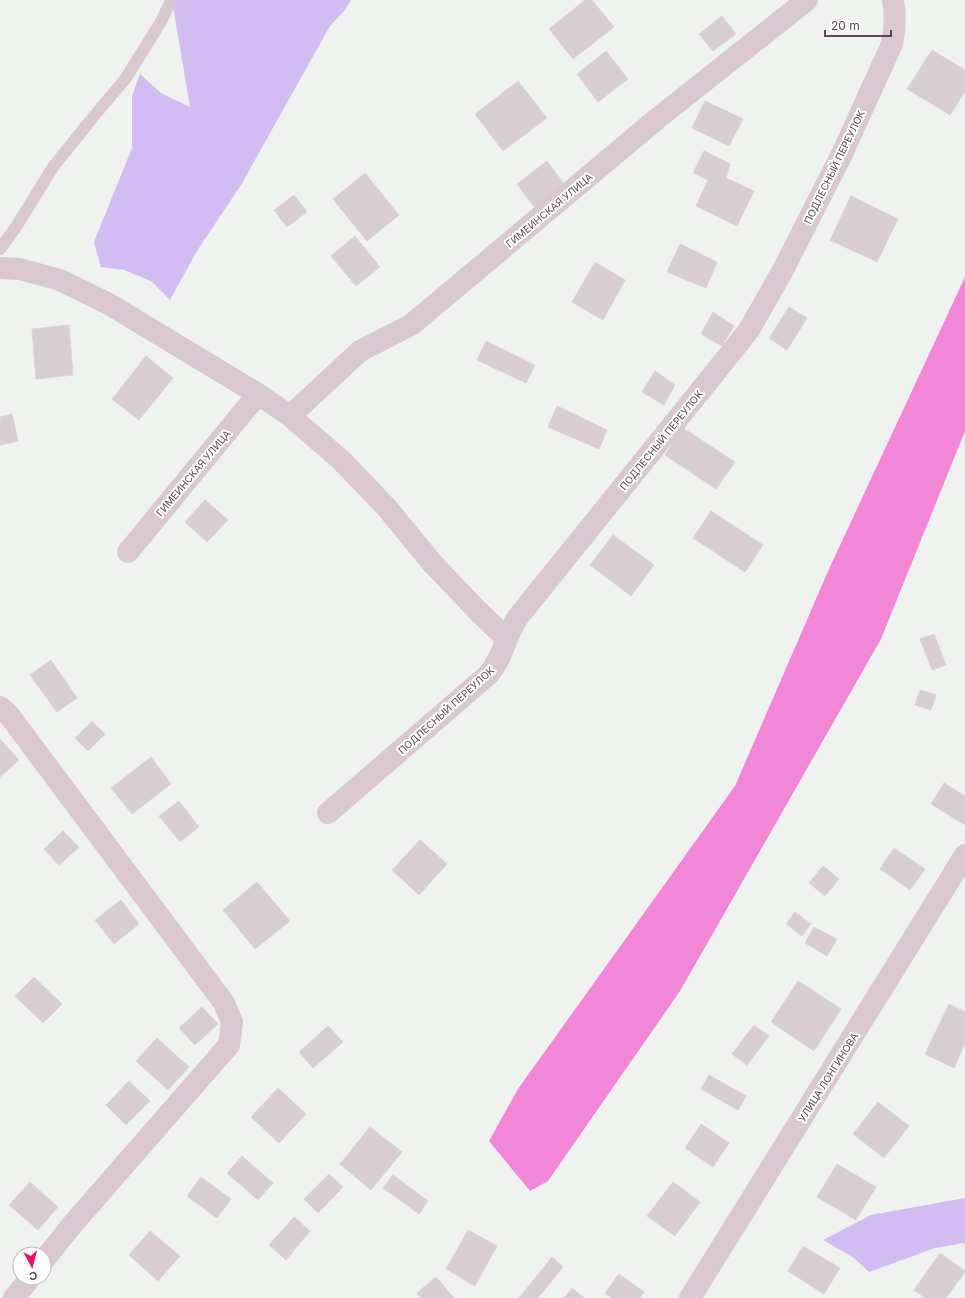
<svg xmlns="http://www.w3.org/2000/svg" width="965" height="1298" viewBox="0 0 965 1298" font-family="Inter,sans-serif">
<rect width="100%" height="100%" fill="#f0f2f0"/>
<path fill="#d3bcf2" d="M172,0h179l-6,10 -15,16 -89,159 -44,66 -27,49 -19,-19 -27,-11 -23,-3 -7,-25 38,-94v-52l8,-22 21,19 29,14z
M965,1198v45l-30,5 -66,24 -15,-14 -31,-18 48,-25z"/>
<path fill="#f286d7" d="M965,277v154l-84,208 -201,352 -132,190 -18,10 -41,-50 29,-52 217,-303 94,-217z"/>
<path fill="#d8ced1" stroke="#dcd3d5" d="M585,0h7l22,27 -41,32 -24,-30z
M722,16l14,18 -23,17 -14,-17z
M932,50l33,20v21l-15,24 -43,-26z
M606,51l22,28 -30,23 -21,-28z
M518,81l29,37 -44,33 -28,-37z
M705,101l38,18 -14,27 -37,-18z
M704,151l26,13 -4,14 28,13 -17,35 -41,-20 12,-26 -15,-7z
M547,161l18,24 -30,23 -18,-24z
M365,173l34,42 -32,26 -34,-42z
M294,195l13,17 -20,15 -13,-17z
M851,196l47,23 -21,43 -47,-22z
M355,236l25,31 -24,19 -25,-30z
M680,244l37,18 -11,26 -39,-16z
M595,262l30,18 -22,40 -31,-18z
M789,307l18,11 -20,32 -18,-12z
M713,312l21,14 -12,20 -21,-12z
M69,325l4,50 -37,4 -4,-50z
M486,341l49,24 -9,18 -49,-23z
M146,356l27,22 -34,42 -27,-21z
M655,371l20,14 -11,20 -22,-13z
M557,406l50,24 -8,19 -51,-22z
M12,414l6,27 -18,4v-28z
M683,428l52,34 -19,27 -51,-34z
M205,500l23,20 -21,22 -22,-20z
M711,511l52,34 -18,27 -52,-34z
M613,535l41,30 -23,31 -41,-31z
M934,634l12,31 -14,5 -12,-31z
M51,660l26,38 -20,14 -27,-37z
M920,690l16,5 -5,15 -16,-5z
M92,721l13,13 -17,17 -13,-13z
M0,739l19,21 -19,17z
M151,757l20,27 -39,30 -21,-26z
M944,783l21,13v29l-34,-21z
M179,801l20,26 -19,15 -21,-26z
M63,831l16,16 -20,18 -15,-16z
M420,840l27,24 -28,31 -27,-25z
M894,848l31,21 -15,21 -30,-21z
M823,866l16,13 -14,17 -16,-13z
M257,882l33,39 -35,28 -32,-39z
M121,900l18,24 -25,20 -19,-24z
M795,912l16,12 -9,12 -16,-12z
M814,927l23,12 -10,17 -22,-13z
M34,977l28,27 -19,19 -28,-27z
M798,981l43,28 -27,42 -43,-29z
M949,1004l16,8v31l-11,25 -29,-14z
M202,1007l16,17 -23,21 -16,-17z
M754,1025l15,11 -22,29 -15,-11z
M328,1026l15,16 -30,26 -14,-16z
M157,1038l32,29 -21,23 -32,-29z
M709,1075l37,21 -8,14 -37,-21z
M129,1081l21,20 -24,24 -20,-20z
M278,1088l28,26 -27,29 -28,-26z
M878,1102l31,24 -25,32 -31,-24z
M701,1124l28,19 -16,24 -28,-19z
M370,1127l32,25 -31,38 -31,-26z
M242,1156l31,27 -15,17 -31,-27z
M837,1164l39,23 -20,33 -39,-23z
M329,1174l14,13 -25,26 -14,-14z
M393,1175l35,26 -9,13 -36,-26z
M201,1177l30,22 -14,19 -30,-22z
M30,1182l28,25 -20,23 -29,-25z
M673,1182l27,20 -25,34 -28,-20z
M294,1217l16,14 -24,29 -17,-15z
M468,1230l29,16 -22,40 -29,-17z
M150,1231l30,25 -22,25 -29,-26z
M803,1246l37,22 -16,26 -36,-23z
M940,1253l25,18v1l-19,26h-21l-11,-8z
M552,1257l11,10 -25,31h-19z
M619,1274l25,18 -4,6h-28l-7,-5z
M436,1277l18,21h-33l-4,-5z
M572,1288l12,10h-20z"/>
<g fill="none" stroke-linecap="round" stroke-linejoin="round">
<path stroke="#dac8d1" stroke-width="12" d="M0,249l16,-22 37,-60 41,-51 32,-38 36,-58 9,-20"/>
<path stroke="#dac8d1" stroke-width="22" d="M0,268l20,1 40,11 49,24 149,90 32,22 51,44 27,28 19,20 46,56 44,46 30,29
M290,416l70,-65 51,-26 247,-207 149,-118
M128,552l130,-158
M0,707l9,8 215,288 8,19 -3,23 -157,180 -28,35
M328,813l161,-139c15,-18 16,-38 29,-57l191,-237 40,-50 34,-60 58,-114 51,-112c3,-15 4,-29 1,-44
M14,1298l16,-20
M690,1298l275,-443"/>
</g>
<g text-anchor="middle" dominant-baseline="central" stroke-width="4" stroke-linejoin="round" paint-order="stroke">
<g font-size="10" fill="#5f4652" stroke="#fff">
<text transform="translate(834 167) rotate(-64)">ПОДЛЕСНЫЙ ПЕРЕУЛОК</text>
<text transform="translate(549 210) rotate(-40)">ГИМЕИНСКАЯ УЛИЦА</text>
<text transform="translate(661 440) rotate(-51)">ПОДЛЕСНЫЙ ПЕРЕУЛОК</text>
<text transform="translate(193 473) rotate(-50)">ГИМЕИНСКАЯ УЛИЦА</text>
<text transform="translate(446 710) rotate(-42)">ПОДЛЕСНЫЙ ПЕРЕУЛОК</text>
<text transform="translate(828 1077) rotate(-58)">УЛИЦА ЛОНГИНОВА</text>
</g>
</g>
<g transform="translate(32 1266) rotate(173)"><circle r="19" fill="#ffffff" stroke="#bfb5ba"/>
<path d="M0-3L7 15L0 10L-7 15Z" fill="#ee0d66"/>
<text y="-6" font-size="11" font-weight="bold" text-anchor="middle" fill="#5f4652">С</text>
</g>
<path d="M825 30v6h66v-6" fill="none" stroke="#5f4652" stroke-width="2"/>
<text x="831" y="30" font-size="12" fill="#5f4652" stroke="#ffffff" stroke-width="3" paint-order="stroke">20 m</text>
</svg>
